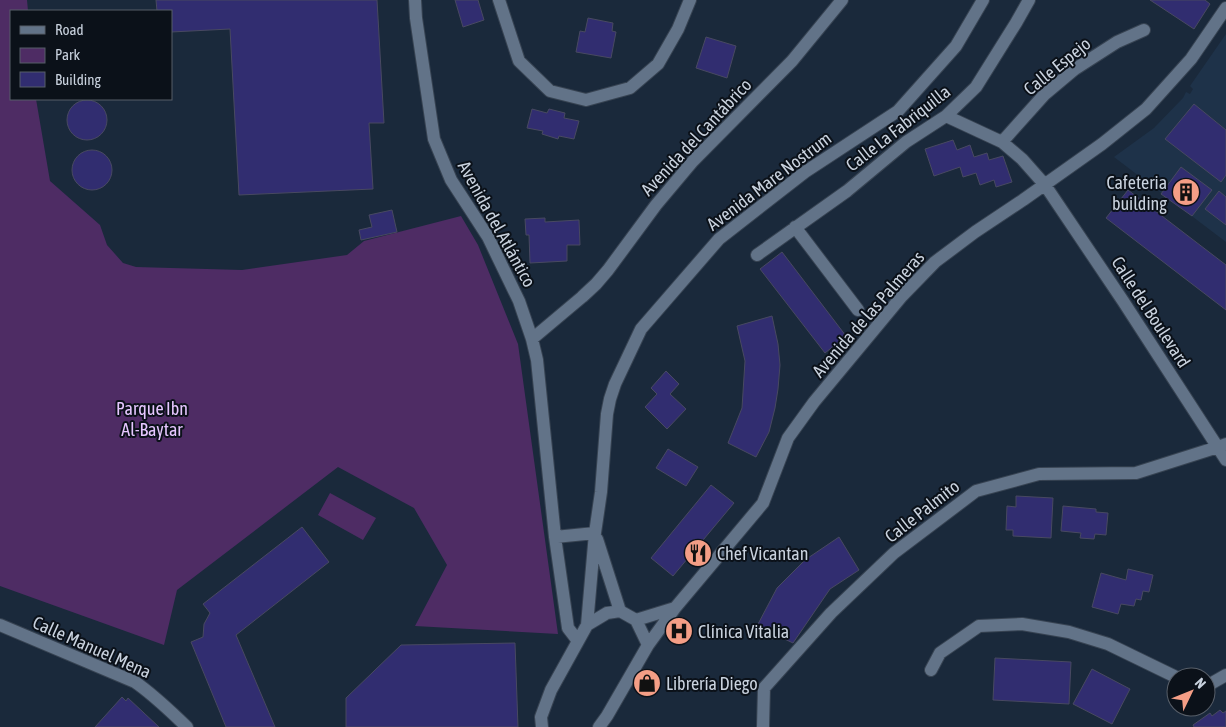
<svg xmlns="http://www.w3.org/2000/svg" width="1226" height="727" viewBox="0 0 1226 727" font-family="'Asap Condensed',sans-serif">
<rect width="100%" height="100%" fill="#1a293b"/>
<path fill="#1e3249" d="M1226,34v208l-112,-85 40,-29 29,-30 3,-6 4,2 3,-5 -3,-3z"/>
<path fill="#4e2c64" d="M0,0h27l1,11h-17v88h25l14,82 50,44 7,20 16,18 13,4 106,3 105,-15 17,-14 97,-25 17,29 40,99 40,290 -143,-8 32,-61 -33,-57 -76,-41 -161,123 -13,55 -164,-59z
M330,493l46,25 -13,22 -45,-25z"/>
<path fill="#312d70" stroke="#484961" d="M156,0h221l7,123h-15l4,66 -134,6 -9,-166 -59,3v-21h-14z
M455,0h23l6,20 -21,7z
M1150,0h55l5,4 -16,25z
M588,18l25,5 -1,8 4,1 -5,26 -35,-6 4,-21 5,1z
M706,37l30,9 -9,32 -31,-10z
M67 120a20 20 0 1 1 40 0a20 20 0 1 1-40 0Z
M1194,104l32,26v45l-5,7 -56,-43z
M532,109l15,4 2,-4 16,4 -1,5 15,3 -5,18 -15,-3 -1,3 -16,-5 1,-3 -16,-3z
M953,140l4,10 13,-5 4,12 13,-4 2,7 14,-4 9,26 -16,5 -2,-7 -14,5 -4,-12 -13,4 -3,-10 -26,9 -9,-27z
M72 170a20 20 0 1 1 40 0a20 20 0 1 1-40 0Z
M1181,167l31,23 -20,26 -31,-22z
M1128,190l98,75v45l-120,-92z
M1219,191l7,6v28l-21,-16z
M392,210l5,22 -36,8 -2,-10 13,-3 -3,-12z
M545,218v4l34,-2 1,25h-13v16l-37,2 -1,-28h-3l-1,-16z
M782,252l64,84 -21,17 -65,-84z
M772,316l6,28 2,21 -2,24 -3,19 -6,24 -13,25 -28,-14 14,-35 3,-47 -8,-35z
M666,371l13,13 -9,10 16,15 -19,20 -22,-22 12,-13 -6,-6z
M668,449l30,18 -12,19 -30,-18z
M711,485l23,18 -61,73 -22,-18z
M1016,496l37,2 -2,40 -38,-2v-6h-7l1,-24 9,1z
M1063,506l33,3v3l12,1 -2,22 -11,-1 -1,5 -14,-1 1,-5 -20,-2z
M302,527l27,35 -93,73 39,92h-49l-35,-85 12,-5 1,-13 6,-11 -7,-9z
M839,537l20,33 -29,19 -37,54 -36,-17 20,-38 28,-28z
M1128,569l25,6 -4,17 -6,-1 -2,9 -5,-1 -2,7 -13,-2 -3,10 -26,-7 9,-34 25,7z
M515,643l3,84h-172v-29l55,-53z
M995,658l76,4 -2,42 -76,-4z
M1092,669l38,20 -18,35 -39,-20z
M122,697l4,4 2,-3 31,29h-64z
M1220,710l3,3 3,-2v16h-32l-1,-2 17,-12 2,3z"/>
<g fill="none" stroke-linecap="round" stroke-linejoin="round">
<g stroke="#374352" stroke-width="14">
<path id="minor" d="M415,0l1,18 18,121 17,41 37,57 31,64 13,38 5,21 18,177 13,91 10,13
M499,0l20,61 31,30 36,9 44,-12 28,-24 20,-35 12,-29
M946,116l56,26 20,17 23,26 78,116 103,159
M1002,142l42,-47 31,-26 42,-27 27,-12
M795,227l63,83
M757,255l90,-64 59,-49 40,-26 30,-29 40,-64 13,-23
M532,339l50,-42 14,-13 12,-14 48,-65 37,-44 99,-100 50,-61
M555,537l40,-4
M597,539l23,72
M636,620l39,-12
M0,625l135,57c19,13 35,29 52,45
M587,625l8,-92 6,-41 6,-78 3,-15 5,-15 26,-55 78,-90 86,-67 93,-61 58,-65 27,-46
M648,645l27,-37 88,-105 25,-65 26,-36 88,-106 33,-34 40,-30 48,-32 79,-56 44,-35 45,-50 35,-51
M931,670l9,-17 39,-27 43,-2 47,8 39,12 68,33
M1206,683h6l14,-8
M542,727l-1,-10 10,-27 36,-65 20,-12 13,-2 16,9 12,25 -41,71 -8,11
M763,727l1,-39 67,-75 63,-60 82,-62 63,-17 97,-1 82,-26 8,-3"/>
</g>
<use href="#minor" stroke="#627388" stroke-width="12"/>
</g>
<defs>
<g id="building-disc" transform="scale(1.4375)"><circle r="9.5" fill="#f49e86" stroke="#0b1119"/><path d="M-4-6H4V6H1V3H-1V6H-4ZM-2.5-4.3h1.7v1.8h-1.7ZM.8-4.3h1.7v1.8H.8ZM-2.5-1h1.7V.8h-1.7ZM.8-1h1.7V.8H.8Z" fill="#111"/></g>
<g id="restaurant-disc" transform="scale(1.4375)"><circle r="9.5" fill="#f49e86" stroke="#0b1119"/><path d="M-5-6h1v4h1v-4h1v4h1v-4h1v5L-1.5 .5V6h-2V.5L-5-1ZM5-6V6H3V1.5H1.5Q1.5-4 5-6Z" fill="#111"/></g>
<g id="hospital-disc" transform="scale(1.4375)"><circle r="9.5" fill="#f49e86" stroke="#0b1119"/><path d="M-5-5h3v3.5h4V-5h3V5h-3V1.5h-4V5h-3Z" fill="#111"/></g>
<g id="shop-disc" transform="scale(1.4375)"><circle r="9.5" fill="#f49e86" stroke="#0b1119"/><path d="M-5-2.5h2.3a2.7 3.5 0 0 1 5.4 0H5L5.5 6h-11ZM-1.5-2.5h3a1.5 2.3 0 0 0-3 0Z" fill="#111"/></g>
</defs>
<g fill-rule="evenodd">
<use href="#building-disc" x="1186" y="192"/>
<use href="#restaurant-disc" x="698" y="553"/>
<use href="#hospital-disc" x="679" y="631"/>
<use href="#shop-disc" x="647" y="683"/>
</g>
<g text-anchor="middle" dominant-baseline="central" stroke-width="4" stroke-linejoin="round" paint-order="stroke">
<g font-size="18" fill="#c9d2de" stroke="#0b1119">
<text transform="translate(1057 66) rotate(-39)">Calle Espejo</text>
<text transform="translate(898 128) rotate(-38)">Calle La Fabriquilla</text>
<text transform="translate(696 137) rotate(-47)">Avenida del Cantábrico</text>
<text transform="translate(769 181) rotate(-37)">Avenida Mare Nostrum</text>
<text transform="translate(497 224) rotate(61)">Avenida del Atlántico</text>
<text transform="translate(1151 312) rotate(57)">Calle del Boulevard</text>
<text transform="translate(868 314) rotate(-49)">Avenida de las Palmeras</text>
<text transform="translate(922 511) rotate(-38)">Calle Palmito</text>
<text transform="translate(92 647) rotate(24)">Calle Manuel Mena</text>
</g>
<g font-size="18" fill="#c9d2de" stroke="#0b1119" text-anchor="start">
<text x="1167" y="182" text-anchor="end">Cafeteria<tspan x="1167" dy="21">building</tspan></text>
<text x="717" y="553">Chef Vicantan</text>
<text x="698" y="631">Clínica Vitalia</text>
<text x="666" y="683">Librería Diego</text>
</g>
<g font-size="18" fill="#e6c6ff" stroke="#0b1119">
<text x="152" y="408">Parque Ibn<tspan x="152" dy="21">Al-Baytar</tspan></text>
</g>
</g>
<rect x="10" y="10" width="162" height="90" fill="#0b1119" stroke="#575e68"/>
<rect x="20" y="26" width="25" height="8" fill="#627388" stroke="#575e68"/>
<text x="55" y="35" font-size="15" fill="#c9d2de">Road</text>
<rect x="20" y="48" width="25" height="15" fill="#4e2c64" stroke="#575e68"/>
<text x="55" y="60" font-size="15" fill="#c9d2de">Park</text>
<rect x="20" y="72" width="25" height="15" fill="#312d70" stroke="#575e68"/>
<text x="55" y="85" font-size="15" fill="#c9d2de">Building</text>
<g transform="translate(1191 692) rotate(47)"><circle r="24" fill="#0b1119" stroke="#575e68"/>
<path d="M0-4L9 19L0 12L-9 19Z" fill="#f49e86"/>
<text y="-8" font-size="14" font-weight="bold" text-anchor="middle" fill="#c9d2de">N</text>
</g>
</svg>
